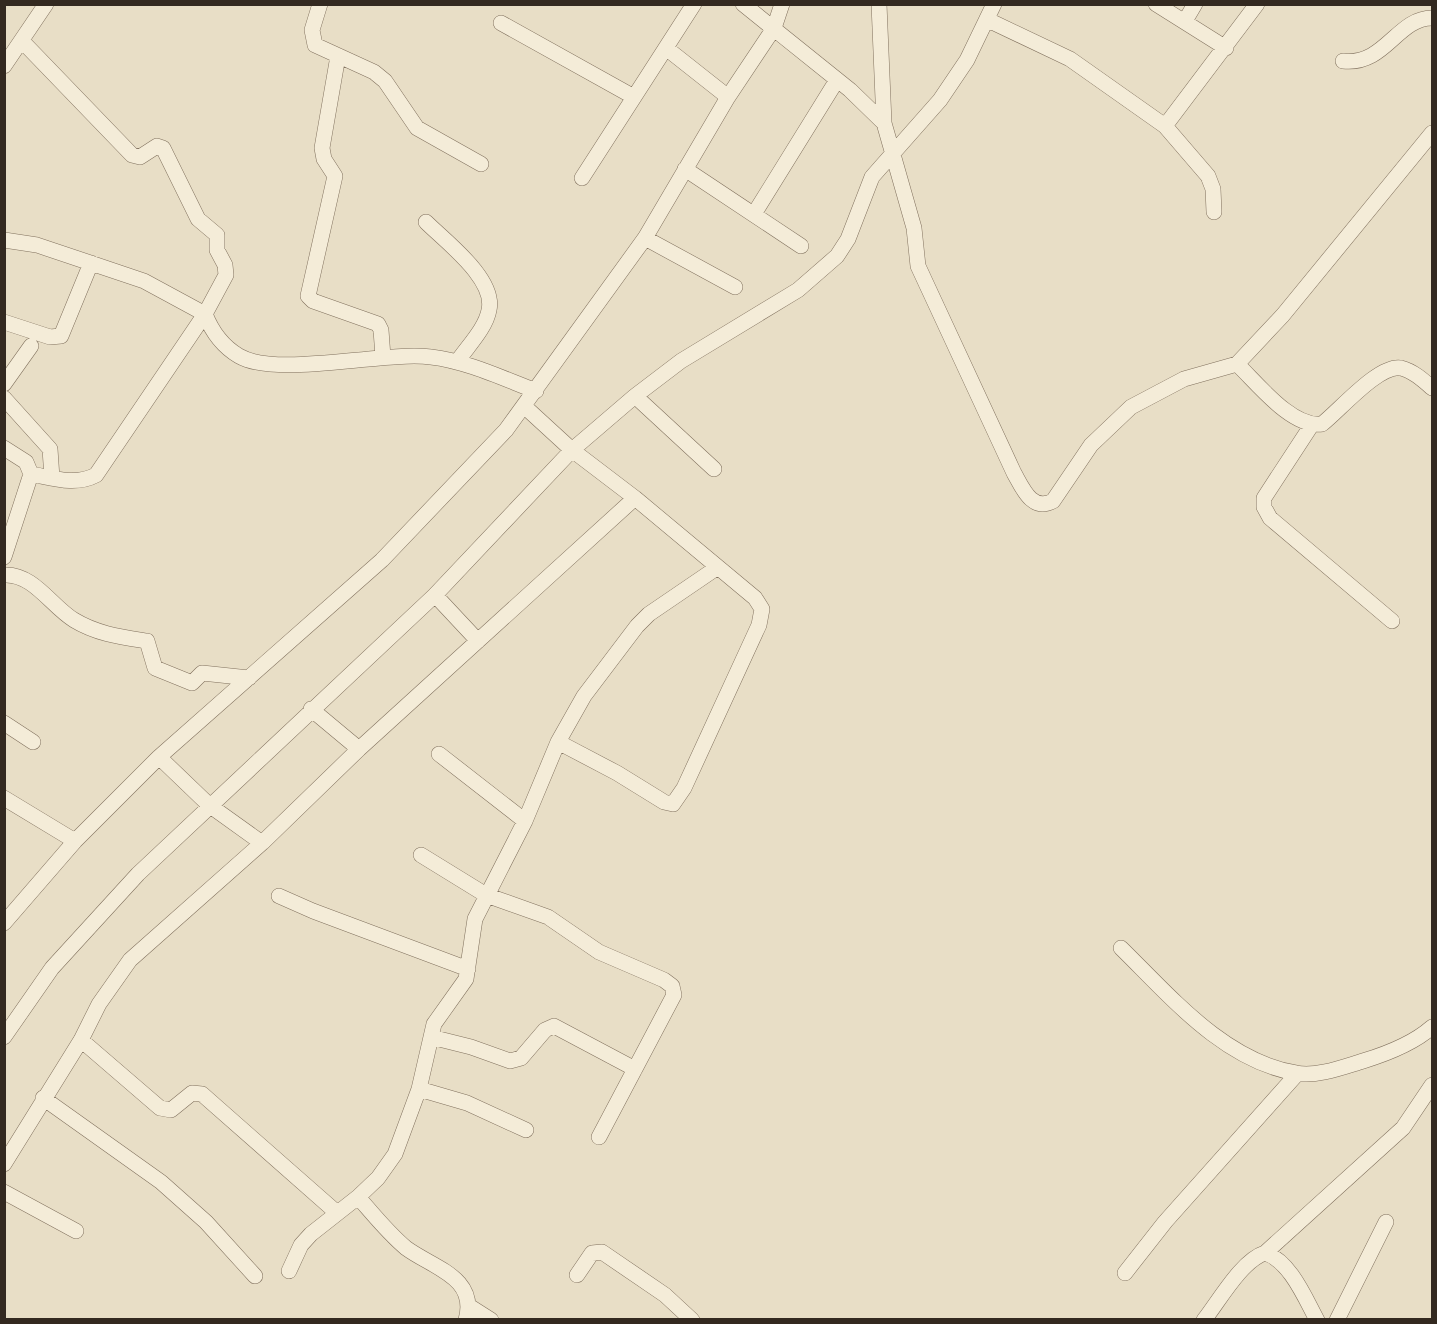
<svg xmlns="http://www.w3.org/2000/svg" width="1437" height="1324" viewBox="0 0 1437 1324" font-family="'Playfair Display',serif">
<rect width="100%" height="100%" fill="#e8dec6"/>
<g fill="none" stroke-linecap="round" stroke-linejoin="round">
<g stroke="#81715e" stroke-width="16">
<path id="minor" d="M320,4l-8,26 3,15 59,27 11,9 32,47 64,36
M743,4l107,86 34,33
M879,4l5,119 30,105 4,38 96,207c9,16 18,39 39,28l38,-56 40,-38 53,-28 53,-15 46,-49 149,-182
M1156,4l70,44
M988,20l82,39 95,67 43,50 5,13 1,23
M1185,21l10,-17
M501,23l133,74
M666,48l62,49
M338,56l-16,92 2,11 11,17 -27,120 5,5 65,23 3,6 2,27
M1343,61c42,5 54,-43 89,-43
M4,66l42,-62
M1165,126l92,-122
M685,169l116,77
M582,178l112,-174
M754,214l83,-134
M426,222c20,20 70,57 63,88 -3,18 -22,37 -32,52
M645,238l90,49
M4,240l33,5 107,36 61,33 21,-39 -1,-10 -8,-15v-15l-19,-16 -35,-71 -6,-2 -17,11 -8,-2 -110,-114
M205,314c7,18 17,32 34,42 38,22 144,-5 192,1 35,4 71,21 105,34
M4,322l46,15 11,-1 30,-73
M1237,364c21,20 55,64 85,60 18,-14 57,-60 79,-56 12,3 22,12 31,20
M4,384l27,-38
M635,396l79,73
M4,398l46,51 2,29
M524,406l48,44 63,48 120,100 7,11 -3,16 -75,163 -11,16 -9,-2 -47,-29 -59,-31
M1311,426l-47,72v9l6,11 122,103
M4,448l22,14 5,12 -27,83
M31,474c22,4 44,12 65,1l109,-161
M4,575c29,-2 48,32 70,45 23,14 47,17 73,21l8,27 37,15 10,-10 47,5
M435,595l43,46
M311,709l48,40
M4,723l29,19
M439,754l86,67
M159,757l50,48 53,38
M4,798l71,43
M421,855l65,40 62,22 51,35 65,28 8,6 2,9 -75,142
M279,896l34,15 155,58
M4,923l71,-82 84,-84 223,-197 124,-130 139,-192 83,-141 46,-69 8,-24
M1121,948c49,48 103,113 175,125 21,4 47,-6 67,-12 23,-7 51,-18 69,-34
M4,1037l48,-69 86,-94 297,-279 137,-145 63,-54 46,-35 117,-71 39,-34 11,-17 24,-62 68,-77 27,-40 27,-56
M431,1037l40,10 39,14 11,-3 24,-28 9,-4 81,43
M81,1040l79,68 11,2 21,-17 10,1 134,118
M419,1089l48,14 59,27
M43,1098l118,84 45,40 49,54
M4,1164l77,-124 18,-36 31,-44 132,-117 97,-94 276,-251
M4,1192l72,39
M358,1197c15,17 30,36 48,51 27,20 72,29 60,72
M1265,1253l138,-125 29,-43
M289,1271l12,-26 10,-11 47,-37 20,-19 17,-24 24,-65 15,-65 32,-45 9,-60 50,-98 33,-79 26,-46 53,-70 12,-12 69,-47
M1125,1273l40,-51 132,-148
M577,1275l15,-22 10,-1 63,43 27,25
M469,1306l22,14
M1204,1320c15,-19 38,-60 61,-67 25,8 40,45 52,67
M1337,1320l49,-98"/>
</g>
<use href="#minor" stroke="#f4ecd8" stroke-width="15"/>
</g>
<rect width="1437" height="1324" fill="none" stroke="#332920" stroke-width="12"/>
</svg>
